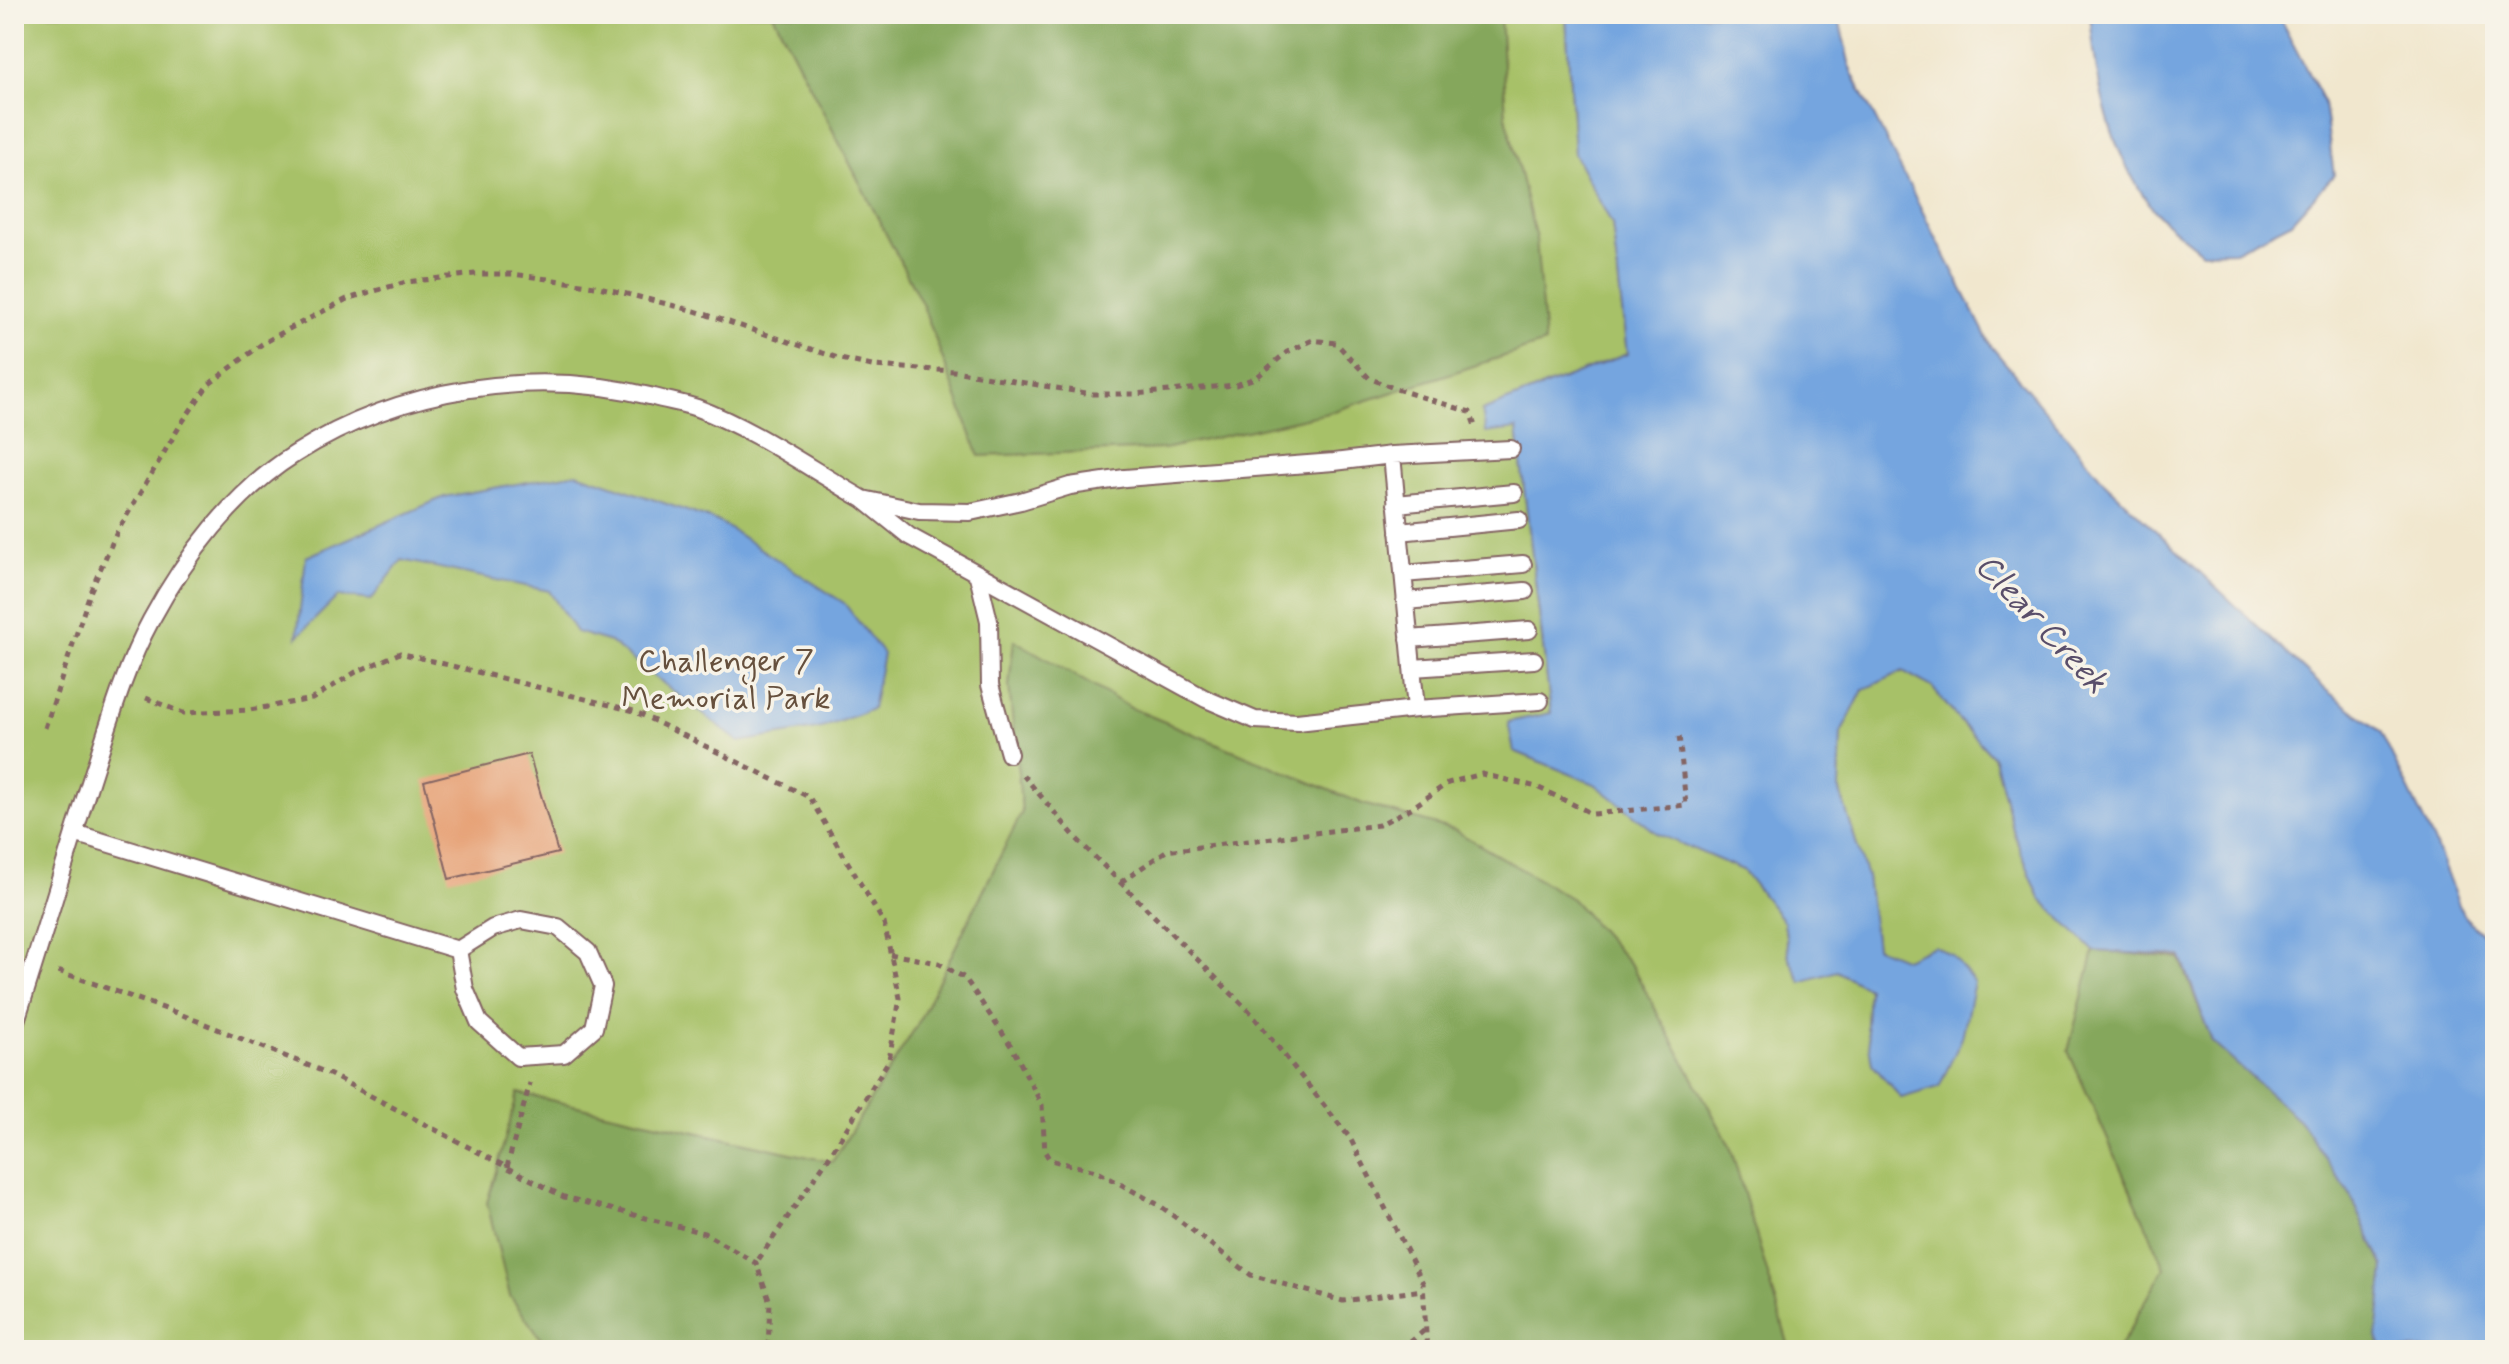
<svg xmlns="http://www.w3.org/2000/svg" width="2509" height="1364" viewBox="0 0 2509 1364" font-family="Mynerve,sans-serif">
<rect width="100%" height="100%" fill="#f7f3e8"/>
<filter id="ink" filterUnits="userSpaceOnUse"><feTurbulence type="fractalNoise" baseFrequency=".0125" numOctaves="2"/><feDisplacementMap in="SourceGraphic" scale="16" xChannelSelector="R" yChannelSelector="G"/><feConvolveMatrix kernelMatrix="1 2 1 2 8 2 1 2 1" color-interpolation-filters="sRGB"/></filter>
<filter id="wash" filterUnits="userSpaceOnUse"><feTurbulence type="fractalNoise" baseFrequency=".006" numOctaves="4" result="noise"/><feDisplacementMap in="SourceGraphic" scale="32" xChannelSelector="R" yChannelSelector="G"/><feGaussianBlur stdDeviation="1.8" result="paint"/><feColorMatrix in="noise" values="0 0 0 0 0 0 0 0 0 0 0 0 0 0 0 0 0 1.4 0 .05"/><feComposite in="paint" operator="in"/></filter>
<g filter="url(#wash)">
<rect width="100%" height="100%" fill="#f1e7ce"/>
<path fill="#a7c168" stroke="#78704a" stroke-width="2" d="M14,14h1552l8,140 38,70 15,130 -145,57 35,18 34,285 -42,8 5,29 81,33 63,50 85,36 41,52 5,36 48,13 31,17 -2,38 39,-67 -29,-11 -9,-71 -28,-89 2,-55 22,-43 40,-19 29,16 26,32 36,39 21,79 25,61 124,57 16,3 32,84 174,308h-2372z"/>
<path fill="#85a75c" stroke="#686344" stroke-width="2" d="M773,14h727l6,102 30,123 9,104 -217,70 -164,36 -185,7 -56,-150z
M1014,640l117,68 232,96 91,26 118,69 60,67 98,180 60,204h-1241l-39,-54 -23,-93 31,-110 314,69 85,-137 105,-213 -13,-126z
M2094,951l86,7 32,84 88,79 50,73 34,74 -5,55 11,27h-272l47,-83 -97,-216z"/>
<path fill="#75a5df" stroke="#606285" stroke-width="2" d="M1566,14h272l13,57 140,275 115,138 220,206 54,41 54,111 29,73 32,32v403h-110l-8,-12 7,-71 -34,-73 -50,-73 -88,-79 -31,-86 -87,-5 -54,-53 -25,-61 -21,-79 -36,-39 -26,-32 -29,-16 -40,19 -22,43 -2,55 28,89 9,70 29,12 29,-13 18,9 22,27 -12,56 -23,49 -38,11 -29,-34 -6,-38 2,-38 -31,-17 -36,11 -12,-24 -5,-36 -41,-52 -85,-36 -63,-50 -81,-33 -6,-29 43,-9 -34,-284 -31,4 -4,-22 145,-57 -15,-130 -38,-70z
M2090,14h190l2,9 42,80 10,72 -44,48 -55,28 -33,1c-15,-13 -34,-25 -47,-41 -45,-56 -59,-126 -65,-197z
M577,473l142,49 125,81 39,51 -11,55 -50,19 -83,14 -129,-100 -34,-10 -27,-41 -147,-31 -31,40 -33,-4 -41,41 9,-80 138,-60z"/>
<g id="blocks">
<path fill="#e6a075" d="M529,754l29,99 -109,26 -25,-98z"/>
</g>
</g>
<g filter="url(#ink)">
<use href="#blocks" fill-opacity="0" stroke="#846564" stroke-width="2"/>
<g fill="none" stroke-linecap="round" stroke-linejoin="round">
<g stroke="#846564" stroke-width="20">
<path id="lane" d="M1392,455l24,254 -119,13 -42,-2 -49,-21 -297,-163 -46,-37 56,12 51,1 51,-11 49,-15 55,-8 209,-16z
M1392,455l119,-6
M1396,504l118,-11
M1399,532l120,-12
M1403,574l120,-10
M978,576l11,45 1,64 19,69
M1405,601l120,-10
M1409,639l120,-9
M1412,668l122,-8
M1416,709l124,-8
M74,833l384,117 7,39 14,33 39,35 46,-3 30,-26 9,-42 -15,-34 -30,-25 -37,-7 -28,8 -35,22
M14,1027c28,-86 53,-173 81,-260 16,-50 31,-101 56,-147 34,-63 83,-128 144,-166 106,-67 238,-87 359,-57 14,4 29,6 43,11 57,21 113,61 166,91"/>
</g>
<path stroke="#846564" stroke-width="5" stroke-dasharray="6 6" stroke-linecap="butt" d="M146,698l37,15 67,-3 62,-11 44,-27 44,-19 234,58 175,86 75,126 16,75 -11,62 -60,97 -73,106
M45,728l46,-138 26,-58 64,-108 27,-39 54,-41 23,-13 62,-32 59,-17 69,-8h38l82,12 100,25 146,48 31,7 82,5 138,23h43l101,-9 21,-8 30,-25 26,-12 23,3 33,35 27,11 74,23 5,14
M1023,775l54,64 173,173 100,126 73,145 4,67
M1121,882l45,-31 213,-26 34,-18 35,-24 34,-9 55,13 56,27 93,-9 -7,-70
M890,954l48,9 27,15 48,71 29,56 3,47 5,8 46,11 63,34 92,70 92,26 80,-11
M58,971l122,43 147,59 237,124 140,36 52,30 14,39 -2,48
M507,1167l23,-84
M1401,1350l25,-21"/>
<use href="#lane" stroke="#fff" stroke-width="16"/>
</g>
</g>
<g text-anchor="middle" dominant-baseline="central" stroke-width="7" stroke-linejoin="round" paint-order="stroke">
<g font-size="32" fill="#66503d" stroke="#f7f3e8">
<text x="726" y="662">Challenger 7<tspan x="726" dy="37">Memorial Park</tspan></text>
</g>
<g font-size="34" font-style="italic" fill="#594e6a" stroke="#f7f3e8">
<text transform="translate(2041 624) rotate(47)">Clear Creek</text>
</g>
</g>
<rect width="2509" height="1364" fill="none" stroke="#f7f3e8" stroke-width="48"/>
</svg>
